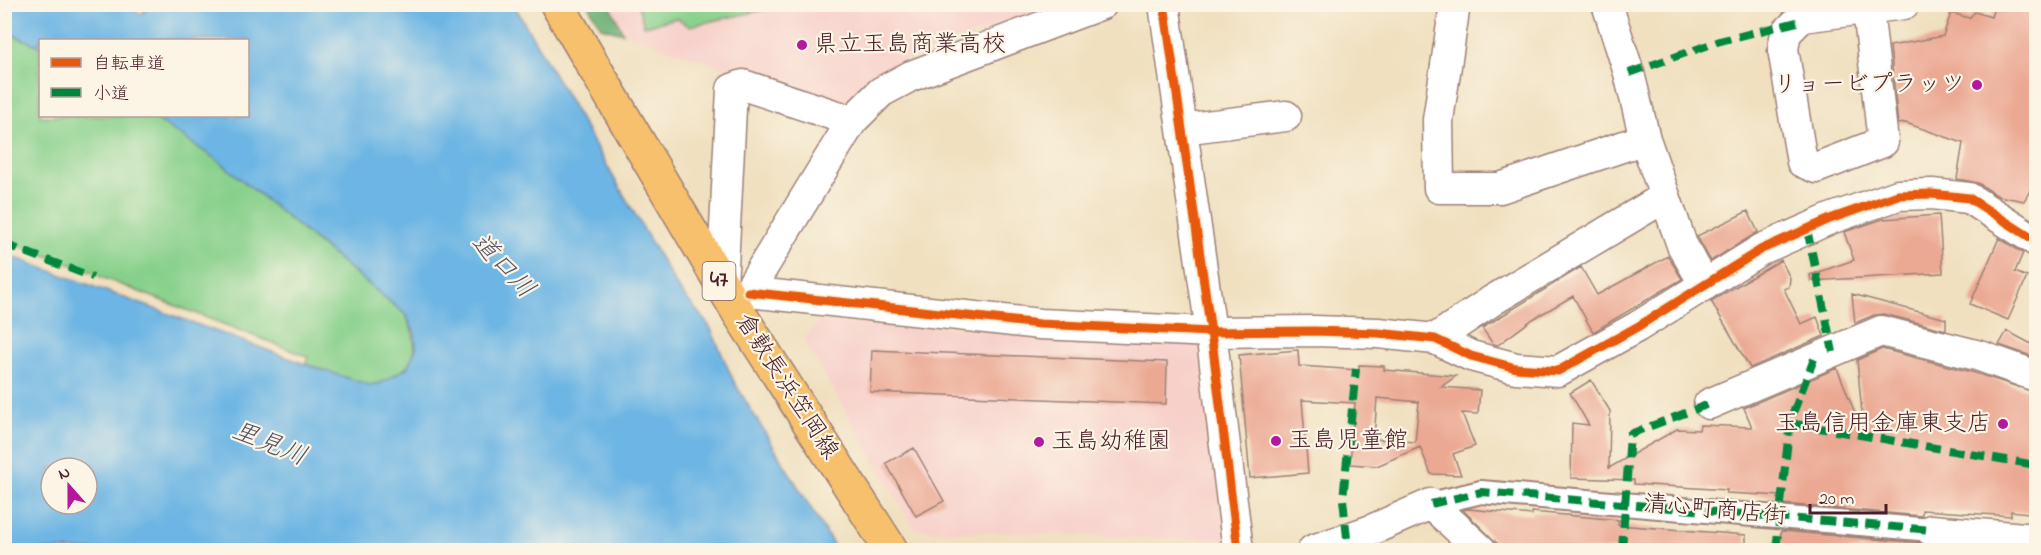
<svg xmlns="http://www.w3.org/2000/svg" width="2041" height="555" viewBox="0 0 2041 555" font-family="'Indie Flower','Klee One',sans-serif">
<rect width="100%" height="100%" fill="#fcf5e5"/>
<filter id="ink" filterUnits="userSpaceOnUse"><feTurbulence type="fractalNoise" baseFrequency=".0167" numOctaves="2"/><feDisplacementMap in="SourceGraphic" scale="12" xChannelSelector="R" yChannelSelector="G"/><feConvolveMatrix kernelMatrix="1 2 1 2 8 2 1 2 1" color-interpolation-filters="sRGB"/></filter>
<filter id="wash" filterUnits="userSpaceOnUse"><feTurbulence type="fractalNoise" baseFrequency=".008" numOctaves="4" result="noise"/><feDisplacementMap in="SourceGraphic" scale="24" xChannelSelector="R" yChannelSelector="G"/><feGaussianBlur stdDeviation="1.35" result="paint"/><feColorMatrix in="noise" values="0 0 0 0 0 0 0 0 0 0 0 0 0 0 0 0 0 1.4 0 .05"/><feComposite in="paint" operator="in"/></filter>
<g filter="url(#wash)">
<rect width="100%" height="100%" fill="#f0e0c0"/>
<path fill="#f7d0ca" d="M610,5h445l-143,52 -43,28 -29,22 -217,-74z
M820,320l382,22 24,198 -311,-10 -111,-190z"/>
<path fill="#87d08b" stroke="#68785b" stroke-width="1.5" d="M638,5v-1l149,1 -98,21 -12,-8 -33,8z
M5,32l35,14v70h112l68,46 186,153c12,27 15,48 -15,63 -7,3 -15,8 -22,7 -21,-2 -44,-14 -64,-21l4,-7 -208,-80 -5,-4 -91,-32z"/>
<path fill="#6db277" stroke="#5c6851" stroke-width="1.5" d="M588,5h22l13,28 -22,-6z"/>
<path fill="#6cb5e4" stroke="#5b6a88" stroke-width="1.5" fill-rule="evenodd" d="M5,4l118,1 18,9 4,-2 -6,-7h375l163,282 33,40 24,55 100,164 6,4h-835v-296l300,110 64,21 12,-2 26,-15 9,-20 -1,-14 -9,-19 -186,-153 -68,-46h96v-76h-208v6l-35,-14zM51,468h36v36h-36z"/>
<g id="blocks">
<path fill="#eba893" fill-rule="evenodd" d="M2026,5l11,3v170l-13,23 -26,-5 -20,-13 -21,-4 6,-36 -57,-20 -8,1 -8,-78 53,-10 8,-23 18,5 6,-6 16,5 3,-9 7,2z
M1748,211l10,21 -47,29 -14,-25z
M1939,215l4,58 -132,8 -1,-6 44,-15 -10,-28 39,-13z
M1999,238l24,15 -8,19 12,5 -19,43 -38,-16z
M1668,256l14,23 -89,53 -20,-36 -40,23 -35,26 -5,-1 -11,-16 99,-61 16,28z
M1781,260l9,18 -1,9 -5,2 17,35 16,-7 7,19 -74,32 -39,-67z
M1852,294l94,25v11l-62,-16 -10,1 -19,8z
M2007,331l30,16v11l-38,-13z
M1882,349l93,24 62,20v121l-26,-3v5l-89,-6v6l-139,-12v-8l-57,-3 1,-3 -93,-6v-4l-63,-2 1,-55 17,2 -19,-32 21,-13 19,31 -1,57 68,-39 22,1 1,-5 52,2 -8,-19 93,-40 27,67 -7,-75z
M872,350l295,12 -1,42 -296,-12z
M1298,350l1,16 60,4v-5l25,1v4l72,6 -15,11 39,3 -2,24 -16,-1 13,33 -22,8 8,21 -30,-1 -11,-27 -43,19 -27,-2 5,-61 -53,-3 6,73 -58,5 -11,-123zM1377,398l42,4 -4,40 -41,-3z
M914,448l30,53 -28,15 -30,-53z
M1468,509l64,6v-3l87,8 -1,5 128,10v15h-242l-41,-40z
M1781,531l139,12v7h-141z"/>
</g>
</g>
<g filter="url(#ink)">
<use href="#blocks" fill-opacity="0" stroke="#9d8076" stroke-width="1.5"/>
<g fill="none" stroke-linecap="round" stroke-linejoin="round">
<g stroke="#9d8076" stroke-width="26">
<path id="pedestrian" d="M1431,504l50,-12 450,38"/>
</g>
<g stroke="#9d8076" stroke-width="33">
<path id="minor" d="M1164,4l47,328 27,218
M1455,4l-17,116 1,68h61l145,-49
M1607,4l22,69 16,66 37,106 23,40
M1868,9l15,133 -67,26 -14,-6 -19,-113 3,-16 16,-16 102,-13
M1182,129l104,-13
M722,287l10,-198 11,-4 109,36
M748,292l292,32 171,8 103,-1 64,2 57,6 36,17 45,12 42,3 79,-44 125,-78 68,-30 68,-24 34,-1 37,4 67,43
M738,308l114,-187 29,-29 30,-16 191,-72
M1435,339l58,-39 172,-103
M1709,404l172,-73 99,25 56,20
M1931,530l105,9
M1313,550l56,-19 62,-27 50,46"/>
</g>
<g stroke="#9d8076" stroke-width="36">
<path id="primary" d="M557,4l180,306 154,240"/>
</g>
<use href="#pedestrian" stroke="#fff" stroke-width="22"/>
<use href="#minor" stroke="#fff" stroke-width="30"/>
<use href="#primary" stroke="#f7c06c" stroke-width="33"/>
<path stroke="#00873e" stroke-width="8" stroke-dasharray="15 8" stroke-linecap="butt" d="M1629,73l91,-32 77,-19
M1807,229l26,123
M4,244l89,33
M1789,423l247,42
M1431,504l50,-12 450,38
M1347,538l-4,-39 13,-130
M1622,550l8,-116 79,-30
M1776,550l14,-129 24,-62"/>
<g stroke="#fcf5e5" stroke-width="13">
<path id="cycleway" d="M1164,4l47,328 27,218
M748,292l292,32 171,8 103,-1 64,2 57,6 36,17 45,12 42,3 79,-44 125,-78 68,-30 68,-24 34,-1 37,4 67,43"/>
</g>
<use href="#cycleway" stroke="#e8590c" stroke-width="9"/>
</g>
</g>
<g fill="#b5179e" stroke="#fcf5e5" stroke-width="2">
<circle cx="802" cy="45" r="6"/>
<circle cx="1977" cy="85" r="6"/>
<circle cx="2003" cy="424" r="6"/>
<circle cx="1276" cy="441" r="6"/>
<circle cx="1039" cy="442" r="6"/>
</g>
<g text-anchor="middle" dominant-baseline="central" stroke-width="4.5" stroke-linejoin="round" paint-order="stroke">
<rect fill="#fcf5e5" stroke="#7f5f63" stroke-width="1.5" x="702.5" y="262" width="33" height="38" rx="4.5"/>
<g font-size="22" font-weight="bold" fill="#4a1f2b">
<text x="719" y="281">47</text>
</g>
<g font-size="24" fill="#4a1f2b" stroke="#fcf5e5" text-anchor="start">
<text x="814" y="45">県立玉島商業高校</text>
<text x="1965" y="85" text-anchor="end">リョービプラッツ</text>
<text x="1991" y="424" text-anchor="end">玉島信用金庫東支店</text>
<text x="1288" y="441">玉島児童館</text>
<text x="1051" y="442">玉島幼稚園</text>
</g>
<g font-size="24" fill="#4a1f2b" stroke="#fcf5e5">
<text transform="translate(786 387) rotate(57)">倉敷長浜笠岡線</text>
<text transform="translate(1715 511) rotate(5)">清心町商店街</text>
</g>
<g font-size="26" font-style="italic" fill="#56546c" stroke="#fcf5e5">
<text transform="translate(502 267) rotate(46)">道口川</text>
<text transform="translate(269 445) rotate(22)">里見川</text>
</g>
</g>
<rect width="2041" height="555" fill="none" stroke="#fcf5e5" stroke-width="24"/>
<rect x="39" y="39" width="210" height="78" fill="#fcf5e5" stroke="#b59f9b" stroke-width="1.5"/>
<rect x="51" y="58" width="30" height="9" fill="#e8590c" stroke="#b59f9b" stroke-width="1.5"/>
<text x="93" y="69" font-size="18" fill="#4a1f2b">自転車道</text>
<rect x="51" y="88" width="30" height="9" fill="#00873e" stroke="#b59f9b" stroke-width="1.5"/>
<text x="93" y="99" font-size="18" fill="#4a1f2b">小道</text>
<g transform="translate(69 486) rotate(339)"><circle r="28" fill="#fcf5e5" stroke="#b59f9b" stroke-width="1.5"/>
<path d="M0-4.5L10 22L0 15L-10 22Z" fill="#b5179e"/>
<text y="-9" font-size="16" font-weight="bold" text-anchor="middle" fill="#4a1f2b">N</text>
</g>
<path d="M1810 504v9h76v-9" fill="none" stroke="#4a1f2b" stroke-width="3"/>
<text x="1819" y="504" font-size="18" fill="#4a1f2b" stroke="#fcf5e5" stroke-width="4.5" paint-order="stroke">20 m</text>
</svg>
